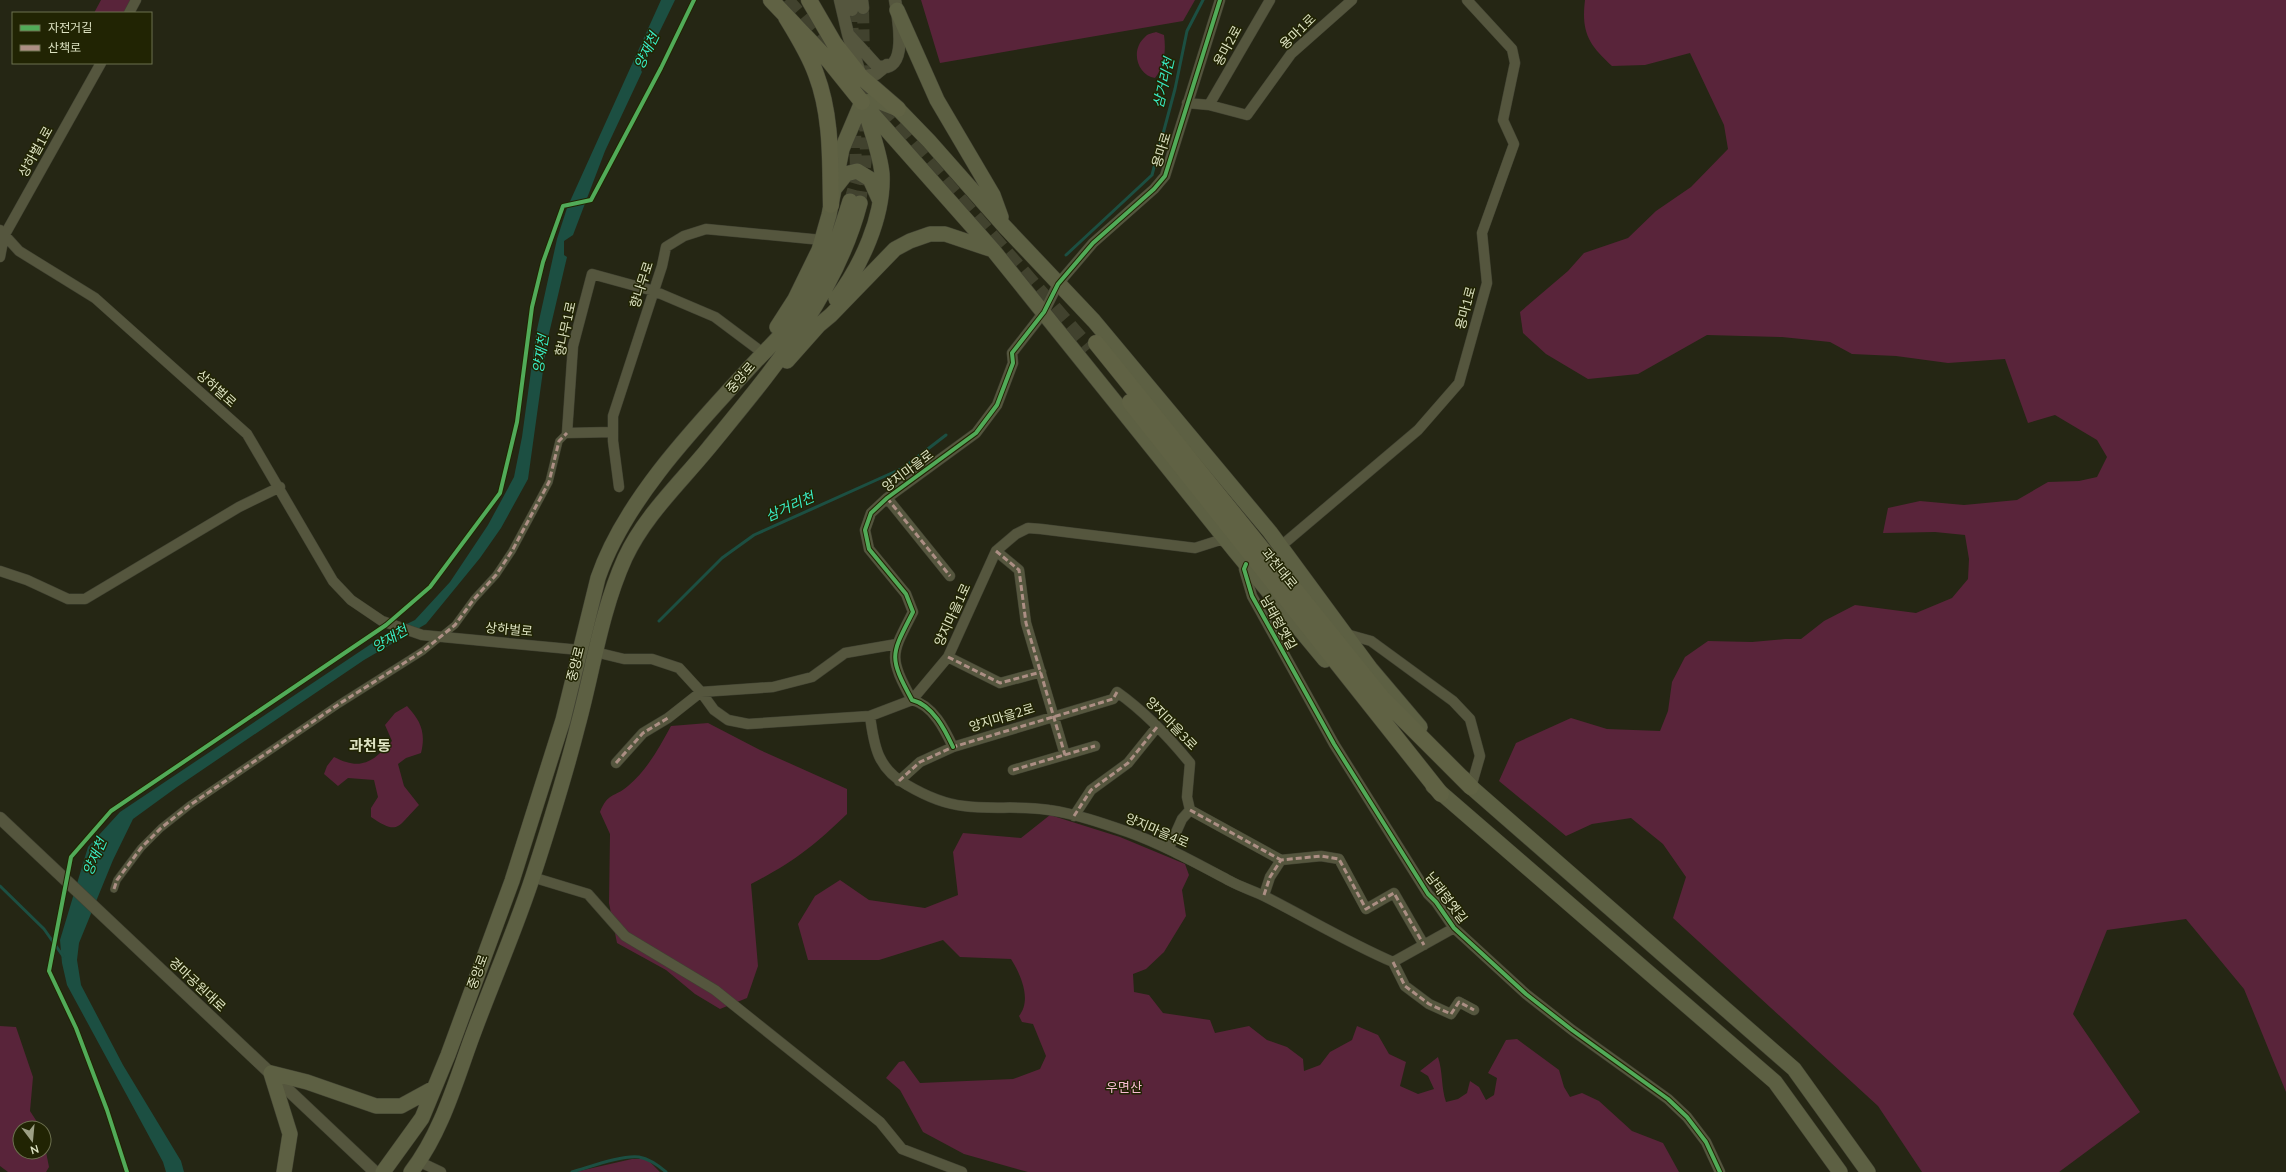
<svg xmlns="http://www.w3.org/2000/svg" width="2286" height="1172" viewBox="0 0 2286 1172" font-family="'Nunito Sans','Noto Sans KR',sans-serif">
<rect width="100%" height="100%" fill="#252614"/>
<path fill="#59243a" d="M101,0h32l-7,13h-32z
M921,0h274l-12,21 -243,42z
M1585,0h701v1092l-42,-103 -58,-70 -79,11 -34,84 67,98 -81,60h-137l-44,-66 -205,-188 13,-41 -23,-33 -32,-26 -39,6 -26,12 -67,-55 17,-38 55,-25 36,11 53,2 8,-20 4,-29 13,-25 23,-16 44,1 33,-3h16l23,-18 31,-16 61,8 36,-15 16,-19 1,-20 -4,-24 -30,-3 -52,1 5,-25 32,-7 44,4 53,-5 31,-18 31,-1 18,-4 10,-20 -10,-17 -42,-25 -27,8 -23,-64 -57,4 -52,-7 -44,-2 -22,-12 -48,-5 -75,-2 -69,39 -50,5 -42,-25 -23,-21 -3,-21 48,-41 16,-18 44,-15 28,-27 35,-24 37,-38 -4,-24 -34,-72 -45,12 -33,1c-23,-21 -31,-33 -27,-66z
M1156,32l8,3c2,14 1,31 -9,43 -18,-3 -25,-28 -10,-41 2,-3 8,-4 11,-5z
M407,706c14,15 19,27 14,47l-15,5 -8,6 6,22 15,19c-22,22 -20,31 -48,12v-9l7,-11 -4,-17 -26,-2 -10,8 -14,-12 3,-8 7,-9c27,14 39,5 58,-16l-7,-16 10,-12z
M708,723l52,27 87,39v25c-33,32 -55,49 -96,70l7,82 -11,32 -27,11 -25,-15 -29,-24 -49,-27 -8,-40 1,-69 -10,-22c8,-20 14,-14 28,-26 19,-16 31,-38 43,-60z
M1050,815l70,22 65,27 4,11 -7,15 4,26 -22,36 -18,17 -13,5 1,18 15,3 14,18 47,7 5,13 34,-7 18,14 20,7 16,12 1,12 16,-6 10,-13 22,-12 5,-14 21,9 11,19 17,8 -6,24 18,8 16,-5 -6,-13 -8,-5 18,-14c5,15 3,30 8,45l12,-3 9,-6 3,-12 9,6 7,13 8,-5 3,-17 -9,-5 18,-33 11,-1 42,31 5,17 6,10 12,-4 17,8 33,30 31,12 16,29h-651l-64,-18 -41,-22 -23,-42 -14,-12 13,-16 5,-1 16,22 93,-4 27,-10 6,-13 -13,-32 -11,-2 -3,-6c13,-16 2,-41 -8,-57l-51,-2 -17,-17 -64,20h-71l-10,-36 17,-28 25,-16 29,20 56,8 33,-13 -5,-43 10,-19 58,5z
M0,1026l16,1 17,50 -3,34 11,17h-21v24h24v-10l5,25 -3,5h-38l-8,-6z
M632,1159h15l13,13h-85z"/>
<path fill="#1c4f42" d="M661,0h14l-34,70 1,2 -37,79 -32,84 -9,6v14l3,2 -20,85 -19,137 -27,49 -21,30 -54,66 -62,36 -187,127 -44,32 -20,41 -34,83 -2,17 4,25 42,80 58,96 3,11h-18l-3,-10 -96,-177 -5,-22 -2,-23 28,-93 32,-35 266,-178 29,-14 35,-38 38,-57 26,-48 8,-40 14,-103 21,-95 10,-31z"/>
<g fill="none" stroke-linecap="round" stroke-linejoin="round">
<path stroke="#1c4f42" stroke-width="3" d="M1066,255l86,-80 23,-86 12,-58 16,-31
M659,621l63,-63 32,-23 149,-67 43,-33
M0,886l44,43 19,27
M572,1172c18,-5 49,-17 67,-15 11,2 19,8 27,15"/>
<path stroke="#41422e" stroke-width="12" stroke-dasharray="12 6" stroke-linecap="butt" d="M852,10l1,33
M850,201l6,-21 -1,-61
M860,203l6,-44 -3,-151"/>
<path stroke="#41422e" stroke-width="16" stroke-dasharray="16 8" stroke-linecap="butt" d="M786,0l303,349"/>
<g stroke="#414232" stroke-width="8">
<path id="pedestrian" d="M114,889l3,-9 24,-32 20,-20 29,-23 149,-101 84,-53 32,-26 19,-26 22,-24 16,-24 37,-69 10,-41 8,-8"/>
</g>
<g stroke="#414232" stroke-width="11">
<path id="minor" d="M129,13l7,-13
M1187,103l22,2 38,10 44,-61 61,-54
M1209,105l61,-105
M0,230l19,21 76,47 152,136 86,147 18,19 31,21 40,14 158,15
M0,257l4,-21 97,-173
M613,432l-46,1 6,-87 19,-72 62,17 61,26 44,33
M619,487l-6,-46v-25l49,-150 4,-19 18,-11 22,-7 116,11
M887,498l63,78
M1281,546l137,-116 41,-47 28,-100 -5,-50 32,-89 -11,-24 12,-57 -3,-14 -45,-49
M996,551l23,19 7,53 39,132
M1246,564l-2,5 8,27 82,148 94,150 8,8 18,26 72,66 46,36 96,69 19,18 19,25 14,30
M0,571l27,9 41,19h17l154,-92 41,-20
M1346,634l25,7 82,60 17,18 10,37 -9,31
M595,652l29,7h28l27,9 22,24 13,18 14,10 20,4 122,-8 42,-16 36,-43 48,-106 20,-17 12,-6 13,1 154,19 25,-8 9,4
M948,657l52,26 41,-11
M870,716c4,31 8,53 37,69 17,10 37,19 57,21 28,4 56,-1 85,4 27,4 53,13 79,22 36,13 68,31 102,49 11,6 24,10 36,16 43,22 83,46 127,65l61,-34
M953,747c-8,-17 -20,-42 -41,-47 -24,-44 -21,-45 1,-88l-7,-18 -37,-45 -4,-19 6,-17 16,-15 89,-65 21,-28 16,-42 -1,-10 32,-41 14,-28 35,-41 61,-54 11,-13 55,-176
M616,763l27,-30 25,-15 33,-26 72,-5 39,-10 33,-24 52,-9
M1013,770l82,-24
M899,781l21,-19 33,-15 160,-48 4,-7c28,20 51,44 73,71l-3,34 3,13 -8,9 -13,29
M1190,810l91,50
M1074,816l17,-26 37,-27 29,-36
M532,877l56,17 37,42 90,54 165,132 22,27 60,23
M1264,895l6,-18 11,-17 40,-4 18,3 27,50 28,-16 30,52
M1393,962l12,24 24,18 22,10 8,-12 15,8
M420,1162l21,10"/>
</g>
<g stroke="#414232" stroke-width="13">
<path id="tertiary" d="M840,0l8,34 13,43 15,-3 11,-9
M851,0l1,10
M862,0l1,8
M848,34l29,32c33,10 21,-50 18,-66
M0,818l375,354"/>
</g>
<g stroke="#414232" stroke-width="16">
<path id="primary" d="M897,10l40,90 56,95 8,22
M862,102l16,-1 20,8 31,32 76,86 89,94 176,211 100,136 50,59
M862,102l131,148 242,301 90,109
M835,188l11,-14 11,-3 13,8 9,20
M836,299c25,-33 48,-82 46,-125 -2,-22 -12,-46 -18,-68
M777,327l18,-28 24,-49 10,-35 13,-66 20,-47
M787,361l32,-36 12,-10 64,-66 15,-8 20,-7h15l48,16
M1463,778l8,9 323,282 74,103
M1433,786l342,296 65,90
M271,1073l36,9 69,24h25l33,-18
M271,1073l19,61 -6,38
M383,1172l39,-54 26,-63 64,-174 51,-161 35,-142c27,-79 99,-153 156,-215 15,-16 31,-31 45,-49 25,-33 39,-74 51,-113
M411,1172c32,-41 46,-96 64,-143 19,-51 41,-101 58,-153 16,-49 32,-100 45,-151 15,-55 23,-114 47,-167 19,-41 53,-73 82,-108 61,-75 128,-151 153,-247"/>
</g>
<g stroke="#414232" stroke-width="17">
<path id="trunk" d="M771,0l58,61 33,41
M809,0l25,43 27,34 37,32
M786,17c11,18 23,37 30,57 16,42 14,87 15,131
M1096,343l287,356 88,88
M1130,402l311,392"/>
</g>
<use href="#pedestrian" stroke="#55563e" stroke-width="7"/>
<use href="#minor" stroke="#55563e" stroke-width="10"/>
<use href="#tertiary" stroke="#55563e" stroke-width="12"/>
<use href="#primary" stroke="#5d6043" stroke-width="15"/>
<use href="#trunk" stroke="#606244" stroke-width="16"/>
<path stroke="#ac8f84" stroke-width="3" stroke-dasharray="6 3" stroke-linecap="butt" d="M887,498l63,78
M996,551l23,19 7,53 39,132
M948,657l52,26 41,-11
M616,763l27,-30 25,-15
M1013,770l82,-24
M899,781l21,-19 33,-15 160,-48 4,-7
M1190,810l91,50
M1074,816l17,-26 37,-27 29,-36
M114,889l3,-9 24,-32 20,-20 29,-23 149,-101 84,-53 32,-26 19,-26 22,-24 16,-24 37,-69 10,-41 8,-8
M1264,895l6,-18 11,-17 40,-4 18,3 27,50 28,-16 30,52
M1393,962l12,24 24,18 22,10 8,-12 15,8"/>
<g stroke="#212403" stroke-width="6">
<path id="cycleway" d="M1246,564l-2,5 8,27 82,148 94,150 8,8 18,26 72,66 46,36 96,69 19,18 19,25 14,30
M953,747c-8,-17 -20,-42 -41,-47 -24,-44 -21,-45 1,-88l-7,-18 -37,-45 -4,-19 6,-17 16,-15 89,-65 21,-28 16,-42 -1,-10 32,-41 14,-28 35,-41 61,-54 11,-13 55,-176
M127,1172l-20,-62 -31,-82 -27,-57 22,-114 40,-46 275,-186 44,-38 70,-94 17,-71 15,-115 11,-45 20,-56 28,-6 70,-132 33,-68"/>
</g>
<use href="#cycleway" stroke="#51ab58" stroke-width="4"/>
</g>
<g text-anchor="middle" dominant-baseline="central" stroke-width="3" stroke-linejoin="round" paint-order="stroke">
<g font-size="13" fill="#dde2c2" stroke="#212403">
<text transform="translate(1298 32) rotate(-44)">용마1로</text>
<text transform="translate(1228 46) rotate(-61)">용마2로</text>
<text transform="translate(1162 150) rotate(-73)">용마로</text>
<text transform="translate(36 152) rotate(-61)">상하벌1로</text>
<text transform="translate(642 285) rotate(-72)">향나무로</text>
<text transform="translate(1466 308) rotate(-75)">용마1로</text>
<text transform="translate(566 329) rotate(-78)">향나무1로</text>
<text transform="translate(741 378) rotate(-49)">중앙로</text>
<text transform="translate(216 389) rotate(42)">상하벌로</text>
<text transform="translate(908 471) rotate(-37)">양지마을로</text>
<text transform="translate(1279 569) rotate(51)">과천대로</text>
<text transform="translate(953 615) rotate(-65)">양지마을1로</text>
<text transform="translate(1278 623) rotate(61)">남태령옛길</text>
<text transform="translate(509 630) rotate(5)">상하벌로</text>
<text transform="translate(576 664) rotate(-76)">중앙로</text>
<text transform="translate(1002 718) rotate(-17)">양지마을2로</text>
<text transform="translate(1171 724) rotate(46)">양지마을3로</text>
<text transform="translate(1157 831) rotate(23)">양지마을4로</text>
<text transform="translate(1446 898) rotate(53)">남태령옛길</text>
<text transform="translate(478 972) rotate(-70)">중앙로</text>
<text transform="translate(197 985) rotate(43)">경마공원대로</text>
</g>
<g font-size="13" fill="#f7bbd2" stroke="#212403">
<text x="1124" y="1088">우면산</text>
</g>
<g font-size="14" font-style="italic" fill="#39ecc6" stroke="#212403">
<text transform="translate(647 51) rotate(-64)">양재천</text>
<text transform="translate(1164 83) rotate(-77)">삼거리천</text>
<text transform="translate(541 354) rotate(-81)">양재천</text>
<text transform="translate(790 507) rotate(-24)">삼거리천</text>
<text transform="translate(390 639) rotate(-31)">양재천</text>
<text transform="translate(95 857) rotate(-67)">양재천</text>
</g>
<g font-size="15" font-weight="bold" fill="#dde2c2" stroke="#212403">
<text x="370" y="746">과천동</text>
</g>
</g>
<rect x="12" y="12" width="140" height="52" fill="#212403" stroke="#6c704f"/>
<rect x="20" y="25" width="20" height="6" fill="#51ab58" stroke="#6c704f"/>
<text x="48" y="32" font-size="12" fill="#dde2c2">자전거길</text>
<rect x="20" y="45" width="20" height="6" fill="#ac8f84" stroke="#6c704f"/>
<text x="48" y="52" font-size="12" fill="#dde2c2">산책로</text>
<g transform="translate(32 1140) rotate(164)"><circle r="19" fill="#212403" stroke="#6c704f"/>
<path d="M0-3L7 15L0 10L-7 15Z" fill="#9da085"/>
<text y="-6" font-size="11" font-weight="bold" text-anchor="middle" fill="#dde2c2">N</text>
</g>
</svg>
